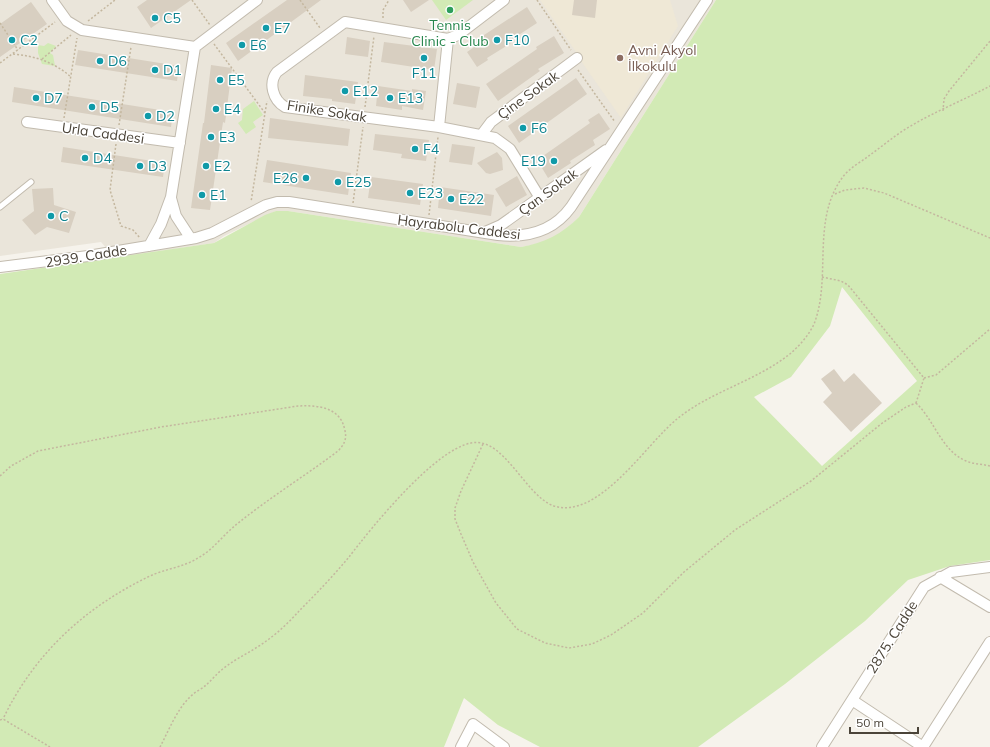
<svg xmlns="http://www.w3.org/2000/svg" width="990" height="747" viewBox="0 0 990 747" font-family="Mulish,sans-serif">
<rect width="100%" height="100%" fill="#f6f3ec"/>
<path fill="#eae5da" d="M0,0h716l-137,217 -12,12 -14,9 -16,6 -16,3 -233,-36h-12l-52,25 -10,7 -99,15 -14,-16 -101,14z"/>
<path fill="#efe8d6" d="M540,0h130l8,26 -57,92 -40,-57v-7l-5,-2z"/>
<path fill="#d2eab5" fill-rule="evenodd" d="M432,0h41l-27,20z
M716,0h274v560l-40,6 -42,14 -43,41 -80,63 -87,63h-158l-42,-22 -34,-27 -20,49h-444v-473l214,-31 51,-28 11,-4h12l233,36c23,-4 41,-13 58,-30zM842,287l75,94 -95,85 -68,-69 37,-20 39,-51z
M48,43l8,3 -6,7 3,2 2,11 -13,-2 -4,-11v-8l6,1z
M254,101l9,14 -10,7 3,5 -10,7 -8,-11 4,-3 1,-11z"/>
<path fill="#d8cfc1" d="M147,0h44l-40,28 -14,-21z
M287,0h34l-83,61 -12,-18z
M403,0h26l-18,12z
M574,0h23l-2,18 -23,-3z
M31,2l16,22 -47,33v-33z
M527,7l10,16 -26,17 2,2 -26,16 1,2 -11,7 -10,-15 16,-11 -2,-4z
M554,36l10,17 -26,16 2,2 -42,30 -12,-17 51,-35 -1,-2z
M347,37l23,4 -2,16 -23,-3z
M384,42l53,7 -3,21 -53,-8z
M78,50l101,16 -2,15 -102,-16z
M211,65l21,3 -7,55 -2,-1 -13,88 -19,-2 12,-85h1z
M305,75l53,7 -3,22 -23,-3v-2l-29,-3z
M576,78l11,16 -68,49 -11,-17z
M457,83l23,4 -4,21 -23,-4z
M378,86l34,5v-2l14,2 -3,19 -21,-4v4l-26,-4z
M14,87l159,25 -2,15 -159,-25z
M599,113l11,16 -17,11 2,5 -25,16 1,2 -23,15 -9,-15 6,-3 -2,-4 47,-33 -2,-3z
M270,118l80,11 -2,17 -80,-8z
M375,134l54,6 -3,21 -25,-3 1,-4 -29,-4z
M452,144l23,3 -3,18 -23,-3z
M63,147l102,16 -2,14 -102,-15z
M497,152l5,6 1,12 -13,4 -4,-1 -9,-10z
M267,160l84,13 -3,22 -85,-13z
M517,176l10,19 -21,12 -11,-18z
M371,177l52,7 -3,21 -52,-7z
M440,187l54,8 -3,21 -53,-8z
M53,188l1,17 22,7 -7,21 -22,-6 -12,8 -13,-15 12,-9 -2,-22z
M834,369l10,13 10,-9 28,30 -31,29 -28,-30 9,-9 -11,-14z"/>
<g fill="none" stroke-linecap="round" stroke-linejoin="round">
<g stroke="#c2bbae" stroke-width="7">
<path id="service" d="M0,207l31,-25"/>
</g>
<g stroke="#c2bbae" stroke-width="12">
<path id="minor" d="M52,0l15,21 15,9 113,17
M448,39l-103,-17 -68,50c-9,11 -4,28 8,35l154,20 56,11 15,11 30,49
M27,122l153,21
M439,127l9,-88 10,-4 46,-35
M482,134l9,-12 86,-64
M171,198l5,18 15,23
M485,232l16,-7 105,-75
M149,246l12,-22 10,-27 24,-150 62,-47
M0,267l88,-11 108,-18 16,-5 54,-28 11,-3h12l209,33c29,3 55,-3 73,-28l136,-207
M940,577l50,30
M852,700l71,47
M461,747l12,-23 31,23
M822,747l102,-160 27,-15 39,-5
M923,747l67,-105"/>
</g>
<path stroke="#c4b79f" stroke-width="1.5" stroke-dasharray="2 2" stroke-linecap="butt" d="M192,0l18,25
M300,0l20,28
M537,0l34,50
M383,18v-8l6,-10
M88,21l27,-21
M0,23l18,27
M214,44l51,69 -14,89
M13,54c22,2 41,8 58,23
M42,59l29,-24
M0,63l55,-41
M578,70l37,52
M365,107l9,-71
M943,111l1,-12 5,-8 41,-50
M265,113l2,-12
M64,118l13,-80
M119,125l12,-78
M116,144l-6,46 11,36 12,4 7,8
M835,194l10,-4 19,-2 20,5 106,45
M353,203l10,-76
M429,215l9,-78
M822,277l19,4 7,4 76,93 -8,25
M924,378l12,-3 54,-46
M916,403c19,18 25,47 50,58 7,3 16,3 24,5
M483,444l-22,47 -6,17v11l6,15 12,28 23,41 21,26 28,14 24,5 23,-4 19,-9 32,-22 41,-41 51,-42 76,-49 70,-57 25,-17 10,-4
M0,476l11,-10 27,-15 123,-24 137,-21c20,-1 43,1 47,25 2,8 -1,14 -7,20 -33,25 -69,47 -101,73 -13,10 -24,26 -39,34 -14,9 -33,11 -48,18 -65,31 -116,78 -147,143
M0,720l3,-1 47,28
M160,747c9,-17 17,-38 31,-51 5,-5 11,-7 15,-11 6,-5 11,-12 18,-17 14,-11 31,-18 45,-29 11,-8 22,-19 31,-29 17,-17 34,-35 49,-53 23,-30 85,-107 122,-114 33,-7 54,53 83,63 45,14 92,-62 123,-87 34,-28 80,-38 114,-66 9,-8 18,-18 23,-29 18,-46 -3,-103 28,-146 7,-10 19,-16 28,-23 11,-8 22,-17 34,-25 27,-17 58,-29 86,-44"/>
<use href="#service" stroke="#fff" stroke-width="5"/>
<use href="#minor" stroke="#fff" stroke-width="10"/>
</g>
<circle fill="#2e9e5b" stroke="#fff" stroke-width="1.5" cx="450" cy="10" r="4"/>
<g fill="#0f9aa8" stroke="#fff" stroke-width="1.5">
<circle cx="155" cy="18" r="4"/>
<circle cx="266" cy="28" r="4"/>
<circle cx="12" cy="40" r="4"/>
<circle cx="497" cy="40" r="4"/>
<circle cx="242" cy="45" r="4"/>
<circle cx="424" cy="58" r="4"/>
<circle cx="100" cy="61" r="4"/>
<circle cx="155" cy="70" r="4"/>
<circle cx="220" cy="80" r="4"/>
<circle cx="345" cy="91" r="4"/>
<circle cx="36" cy="98" r="4"/>
<circle cx="390" cy="98" r="4"/>
<circle cx="92" cy="107" r="4"/>
<circle cx="216" cy="109" r="4"/>
<circle cx="148" cy="116" r="4"/>
<circle cx="523" cy="128" r="4"/>
<circle cx="211" cy="137" r="4"/>
<circle cx="415" cy="149" r="4"/>
<circle cx="85" cy="158" r="4"/>
<circle cx="554" cy="161" r="4"/>
<circle cx="140" cy="166" r="4"/>
<circle cx="206" cy="166" r="4"/>
<circle cx="306" cy="178" r="4"/>
<circle cx="338" cy="182" r="4"/>
<circle cx="410" cy="193" r="4"/>
<circle cx="202" cy="195" r="4"/>
<circle cx="451" cy="199" r="4"/>
<circle cx="51" cy="216" r="4"/>
</g>
<circle fill="#8d6e63" stroke="#fff" stroke-width="1.5" cx="620" cy="58" r="4"/>
<g text-anchor="middle" dominant-baseline="central" stroke-width="3" stroke-linejoin="round" paint-order="stroke">
<g font-size="14" fill="#0d838f" stroke="#fff" text-anchor="start">
<text x="163" y="18">C5</text>
<text x="274" y="28">E7</text>
<text x="20" y="40">C2</text>
<text x="505" y="40">F10</text>
<text x="250" y="45">E6</text>
<text x="108" y="61">D6</text>
<text x="163" y="70">D1</text>
<text x="424" y="73" text-anchor="middle">F11</text>
<text x="228" y="80">E5</text>
<text x="353" y="91">E12</text>
<text x="44" y="98">D7</text>
<text x="398" y="98">E13</text>
<text x="100" y="107">D5</text>
<text x="224" y="109">E4</text>
<text x="156" y="116">D2</text>
<text x="531" y="128">F6</text>
<text x="219" y="137">E3</text>
<text x="423" y="149">F4</text>
<text x="93" y="158">D4</text>
<text x="546" y="161" text-anchor="end">E19</text>
<text x="148" y="166">D3</text>
<text x="214" y="166">E2</text>
<text x="298" y="178" text-anchor="end">E26</text>
<text x="346" y="182">E25</text>
<text x="418" y="193">E23</text>
<text x="210" y="195">E1</text>
<text x="459" y="199">E22</text>
<text x="59" y="216">C</text>
</g>
<g font-size="14" fill="#27864d" stroke="#fff">
<text x="450" y="25">Tennis<tspan x="450" dy="16">Clinic - Club</tspan></text>
</g>
<g font-size="14" fill="#785e54" stroke="#fff" text-anchor="start">
<text x="628" y="50">Avni Akyol<tspan x="628" dy="16">İlkokulu</tspan></text>
</g>
<g font-size="14" fill="#4b4439" stroke="#fff">
<text transform="translate(528 95) rotate(-36)">Çine Sokak</text>
<text transform="translate(327 111) rotate(9)">Finike Sokak</text>
<text transform="translate(103 133) rotate(8)">Urla Caddesi</text>
<text transform="translate(548 192) rotate(-36)">Çan Sokak</text>
<text transform="translate(459 227) rotate(7)">Hayrabolu Caddesi</text>
<text transform="translate(86 256) rotate(-9)">2939. Cadde</text>
<text transform="translate(892 637) rotate(-58)">2875. Cadde</text>
</g>
</g>
<path d="M850 727v6h68v-6" fill="none" stroke="#4b4439" stroke-width="2"/>
<text x="856" y="727" font-size="12" fill="#4b4439" stroke="#ffffff" stroke-width="3" paint-order="stroke">50 m</text>
</svg>
